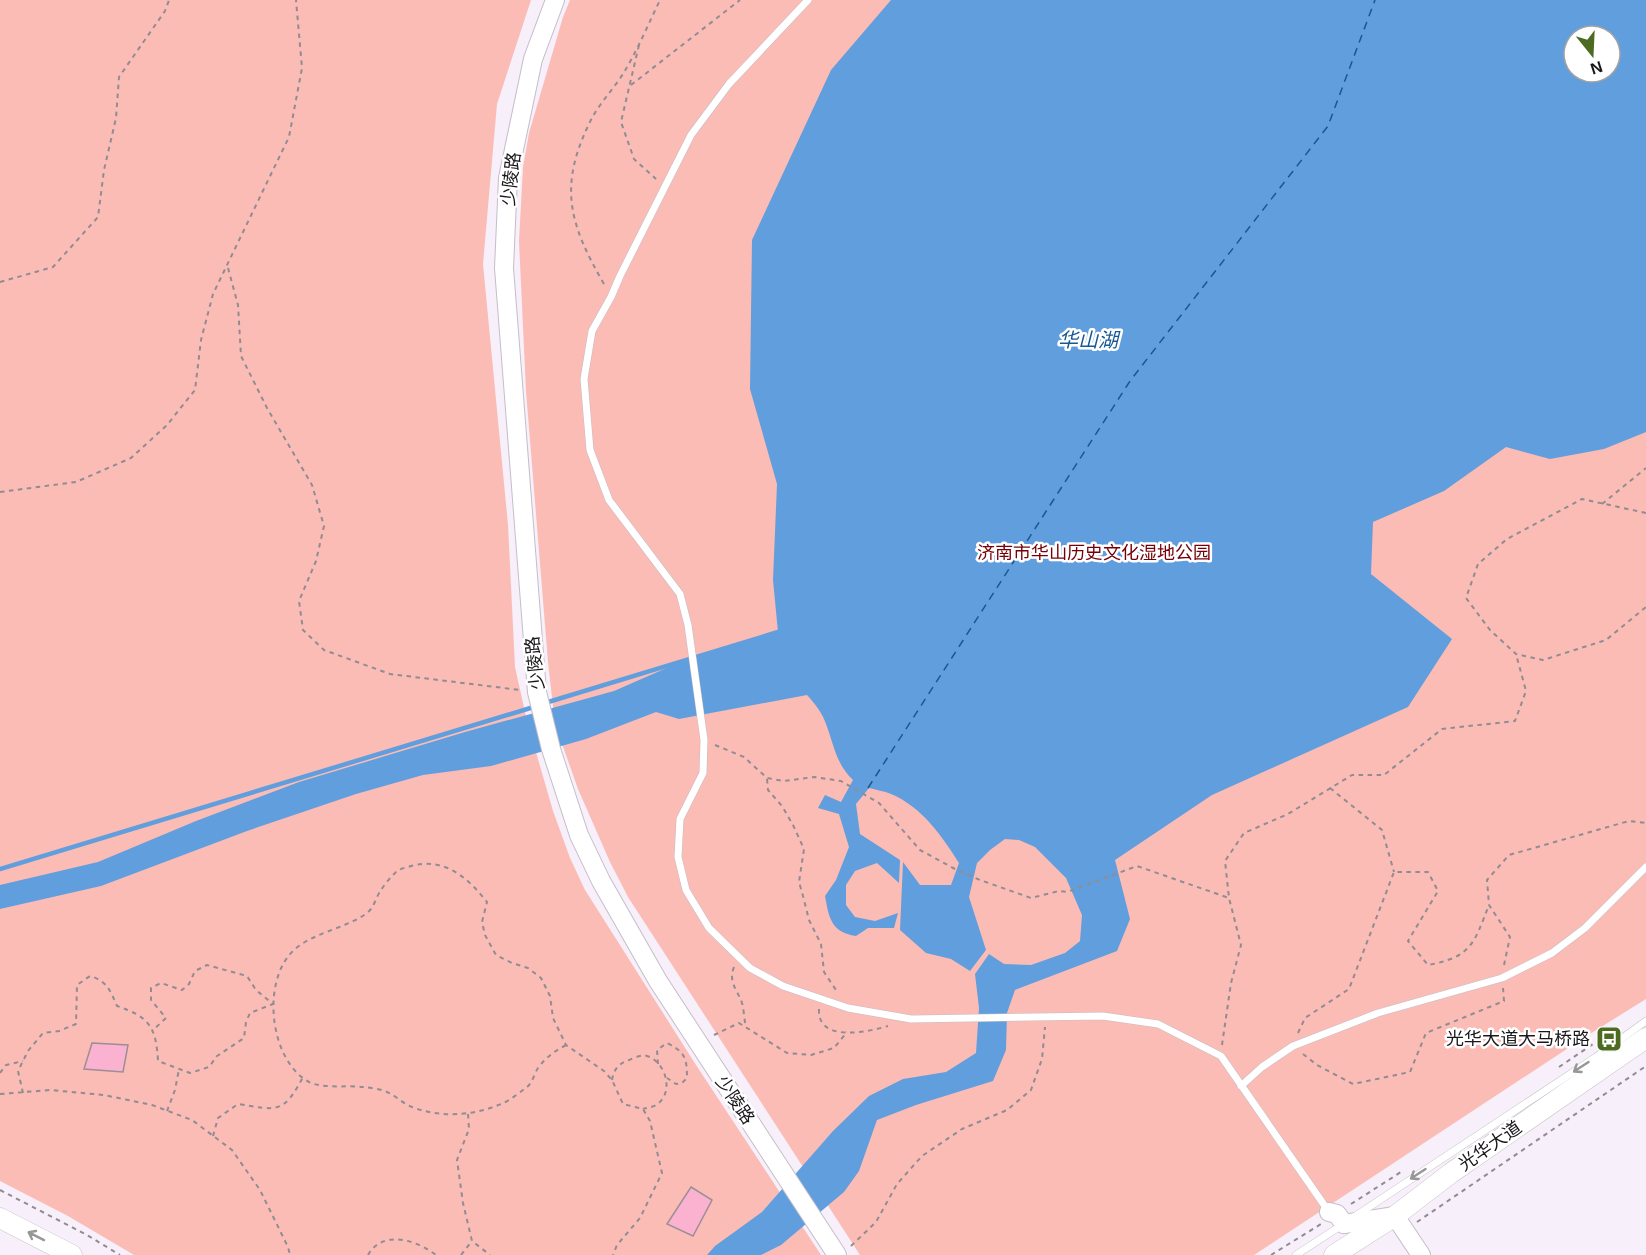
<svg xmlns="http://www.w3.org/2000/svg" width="1646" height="1255" viewBox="0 0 1646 1255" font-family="Helvetica,'Noto Sans SC',sans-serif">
<rect width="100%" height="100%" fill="#f7eff9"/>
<path fill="#fbbcb5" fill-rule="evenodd" d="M0,0h531l-34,104 -14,160 25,261 7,142 12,54 26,90 17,47 15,32 111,175 125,190h-687l-66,-39 -68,-35z
M570,0h1076v999l-61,38 -331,218h-394l-232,-358 -18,-35 -32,-73 -23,-65 -7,-62 -22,-271 -7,-150 4,-74 6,-34 34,-116zM1574,36h36v36h-36z"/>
<path fill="#619ede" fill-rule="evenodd" d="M891,0h755v432l-42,17 -54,10 -44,-12 -62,44 -71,31 -2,52 81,65 -44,68 -196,88 -97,65 15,59 -13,32 -102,39 -8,23 -1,37 -13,31 -77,24 -39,15 -18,51 -15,21 -63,53 -20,10h-54l8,-9 47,-34 71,-81 36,-35 34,-17 43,-7 30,-19 3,-45 -4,-34 14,-20 15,10 27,1 34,-12 15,-12 2,-26 -16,-37 -31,-31 -16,-7 -14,-1 -15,11 -13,13 -8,34 17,53 -16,21 -19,-12 -25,-6 -26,-23 3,-68 17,23h31l8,-22c-17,-27 -37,-56 -68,-69 -7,-3 -15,-4 -22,-6l-13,16 4,30 40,26 -1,23 -22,-20 -22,8 -9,14v20l9,12 20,4 23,-8 -4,15h-26l-12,8c-25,-4 -27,-18 -31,-40l11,-16 13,-33 -10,-33 -21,-6 7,-13 16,7 12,-22c-17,-16 -19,-35 -27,-56 -4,-12 -11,-20 -19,-29l-128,24 -23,-7 -70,27 -95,27 -68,9 -67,19 -109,37 -146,55 -101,23v-24l98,-23 98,-41 103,-39 166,-50 149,-41 64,-28 100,-31 -5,-52 4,-96 -27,-95 2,-149 79,-170zM1574,36h36v36h-36z"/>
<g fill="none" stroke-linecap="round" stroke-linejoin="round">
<path stroke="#619ede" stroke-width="4.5" d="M545,703l233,-71
M0,869l537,-163"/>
<path stroke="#185894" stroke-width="1.5" stroke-dasharray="8 6" stroke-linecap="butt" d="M868,788l262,-407 198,-255 47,-126"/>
</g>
<path fill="#fab2d0" stroke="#9c8f94" stroke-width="1.5" d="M92,1043l36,2 -5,27 -39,-3z
M691,1187l21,13 -19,36 -26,-12z"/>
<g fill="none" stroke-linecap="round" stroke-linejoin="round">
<g stroke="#c5bdc7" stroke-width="8">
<path id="service" d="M808,0l-79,84 -38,51 -71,141 -9,21 -19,34 -8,48 6,71 19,50 71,94 8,31 16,115 -1,33 -23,46 -2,38 8,33 23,38 41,40 33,18 65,22 63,11 192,-3 55,8 63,32 108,156
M1241,1086l21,-19 31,-21 85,-33 124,-35 50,-25 33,-25 61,-61
M1354,1217l242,-160 50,-36
M1296,1255l46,-30"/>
</g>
<g stroke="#c5bdc7" stroke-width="20">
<path id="tertiary" d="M555,0l-22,59 -25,119 -4,90 33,424 14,57 28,86 22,46 57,100 179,274
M1329,1212l8,2 7,10 51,-8 26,39"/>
</g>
<g stroke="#c5bdc7" stroke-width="21">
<path id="secondary" d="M0,1218l72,37
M1334,1255l61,-39 56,-43 195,-135"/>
</g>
<path stroke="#918c92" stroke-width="2" stroke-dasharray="4.5 4.5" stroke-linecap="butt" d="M639,45l-18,77 13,37 22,20
M631,85l109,-85
M228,268l10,37 3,51 26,52 45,77 12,41 -8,35 -17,40 4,29 21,20 66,24 130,16
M0,282l53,-15 45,-50 6,-47 12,-52 3,-41 46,-66 4,-11
M604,284c-34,-59 -46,-96 -15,-160 8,-18 23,-33 34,-50 14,-23 25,-49 37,-74
M0,492l76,-10 55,-24 36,-33 28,-35 6,-50 12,-46 76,-157 13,-69 -6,-68
M1602,504l44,-36
M1646,513l-64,-14 -75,40 -29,25 -12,34 24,32 26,24 27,6 63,-20 40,-33
M715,745l29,12 23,21 17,3 30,-4 27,4 38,22 41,47 35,19 25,11 51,18 28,-7 8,1 70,-26 92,32
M767,779l1,11 14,16 11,19 11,24 -5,33 4,14 6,24 12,24 3,28 14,21
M1330,788l52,42 12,42
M1504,965l6,-28 -21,-32 -2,-25 22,-25 120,-34 17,2
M734,967c-6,15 3,22 8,36 2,7 2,16 4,24
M819,1009c-2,34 49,23 69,17
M1298,1033l7,-15 44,-29 45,-117h34l10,19 -30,50 20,24c44,-8 46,-22 61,-60
M714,1035l25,-12 48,30 24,2 23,-7 13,-16
M566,1045c-11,6 -20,12 -28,23 -4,6 -5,14 -11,19 -8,6 -18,14 -26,17 -28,12 -61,14 -89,3 -8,-3 -15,-10 -23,-14 -7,-4 -18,-5 -26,-6 -16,-2 -40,2 -54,-5 -40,-22 -48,-102 -15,-132 20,-18 51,-21 73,-37 7,-5 9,-16 14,-23 4,-6 9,-12 14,-17 4,-5 11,-5 16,-7 34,-9 57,12 76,36l-5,20 3,13 11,20 16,8 16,5 13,10 9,18 3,22 13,27 38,26 8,9 11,24 20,5 7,12 12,52 -22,45 -23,27 -4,10
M1222,1045l9,-62 10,-38 -12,-47 -4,-37 19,-28 44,-19 64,-39h32l58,-46 73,-8 11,-30 -10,-37
M1303,1054l14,11 36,19 57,-12 16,-39 78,-32 -1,-13
M658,1064l-1,-14 10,-7c18,9 20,15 20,35l-5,5 -6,1 -9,-6
M1559,1067l37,-25
M0,1073l6,-8 17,-4
M612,1080c2,-11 6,-16 17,-20 5,-2 12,-6 18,-4 19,6 28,37 9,49 -3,2 -10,3 -13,4
M23,1093l-5,-22 10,-20 15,-18 16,-2 17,-7 1,-39 13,-9c17,5 20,14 27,30 32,11 39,20 41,55l32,12 19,-6 8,-11 27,-18 2,-16 4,-9 23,-9 -17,-14 -9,-14 -40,-11 -12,6 -6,13 -7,6 -21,-7 -10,5v12l15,18 -14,13
M0,1094l50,-4 54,5 48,10 40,15 40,30 28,40 28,57 2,8
M167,1111l8,-21 4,-21
M468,1114l1,15 -12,31 6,43 9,38 18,14
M213,1136l5,-18 20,-14c39,6 45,11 65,-27
M0,1190l87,45 33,20
M1351,1204l50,-32
M1417,1222l229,-156
M851,1246l25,-24 21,-38 25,-28 40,-27 45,-19 24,-20 11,-31 3,-32
M368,1255c15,-26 48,-15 68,0
M461,1255l11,-14
M1271,1255l50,-31"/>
<use href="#service" stroke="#fff" stroke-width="7"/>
<use href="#tertiary" stroke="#fff" stroke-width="18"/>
<use href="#secondary" stroke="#fff" stroke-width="20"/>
</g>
<defs><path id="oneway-shaft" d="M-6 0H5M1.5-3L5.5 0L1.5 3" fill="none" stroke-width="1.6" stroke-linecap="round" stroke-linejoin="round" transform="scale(1.5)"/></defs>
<g stroke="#989798">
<use href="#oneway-shaft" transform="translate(1581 1067) rotate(147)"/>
<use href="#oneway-shaft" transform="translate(1418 1174) rotate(147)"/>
<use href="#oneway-shaft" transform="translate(36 1236) rotate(-153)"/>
</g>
<defs>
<g id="bus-square" transform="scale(1.35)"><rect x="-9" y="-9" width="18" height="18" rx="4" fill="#4d6b20" stroke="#fff"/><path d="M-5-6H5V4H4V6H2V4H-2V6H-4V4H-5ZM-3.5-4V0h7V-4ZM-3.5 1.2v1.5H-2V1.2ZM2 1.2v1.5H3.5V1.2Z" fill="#fff"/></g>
</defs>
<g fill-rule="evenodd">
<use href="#bus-square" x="1609" y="1039"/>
</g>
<g text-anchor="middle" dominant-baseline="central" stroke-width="5" stroke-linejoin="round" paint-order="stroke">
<g font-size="18" fill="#1a171a" stroke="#fff">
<text transform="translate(511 179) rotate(-83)">少陵路</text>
<text transform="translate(535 663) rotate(-96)">少陵路</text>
<text transform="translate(735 1100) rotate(56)">少陵路</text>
<text transform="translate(1490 1146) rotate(-35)">光华大道</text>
</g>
<g font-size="18" fill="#750007" stroke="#fff">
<text x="1094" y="553">济南市华山历史文化湿地公园</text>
</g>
<g font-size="18" fill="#1a171a" stroke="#fff" text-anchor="end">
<text x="1590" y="1039">光华大道大马桥路</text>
</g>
<g font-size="20" font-style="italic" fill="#185894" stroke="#fff">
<text x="1088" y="340">华山湖</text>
</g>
</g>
<g transform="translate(1592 54) rotate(162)"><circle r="28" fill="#ffffff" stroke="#a3a2a3" stroke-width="1.5"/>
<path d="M0-4.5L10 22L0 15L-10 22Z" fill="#4d6b20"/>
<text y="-9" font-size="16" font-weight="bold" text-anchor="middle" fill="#1a171a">N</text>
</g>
</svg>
